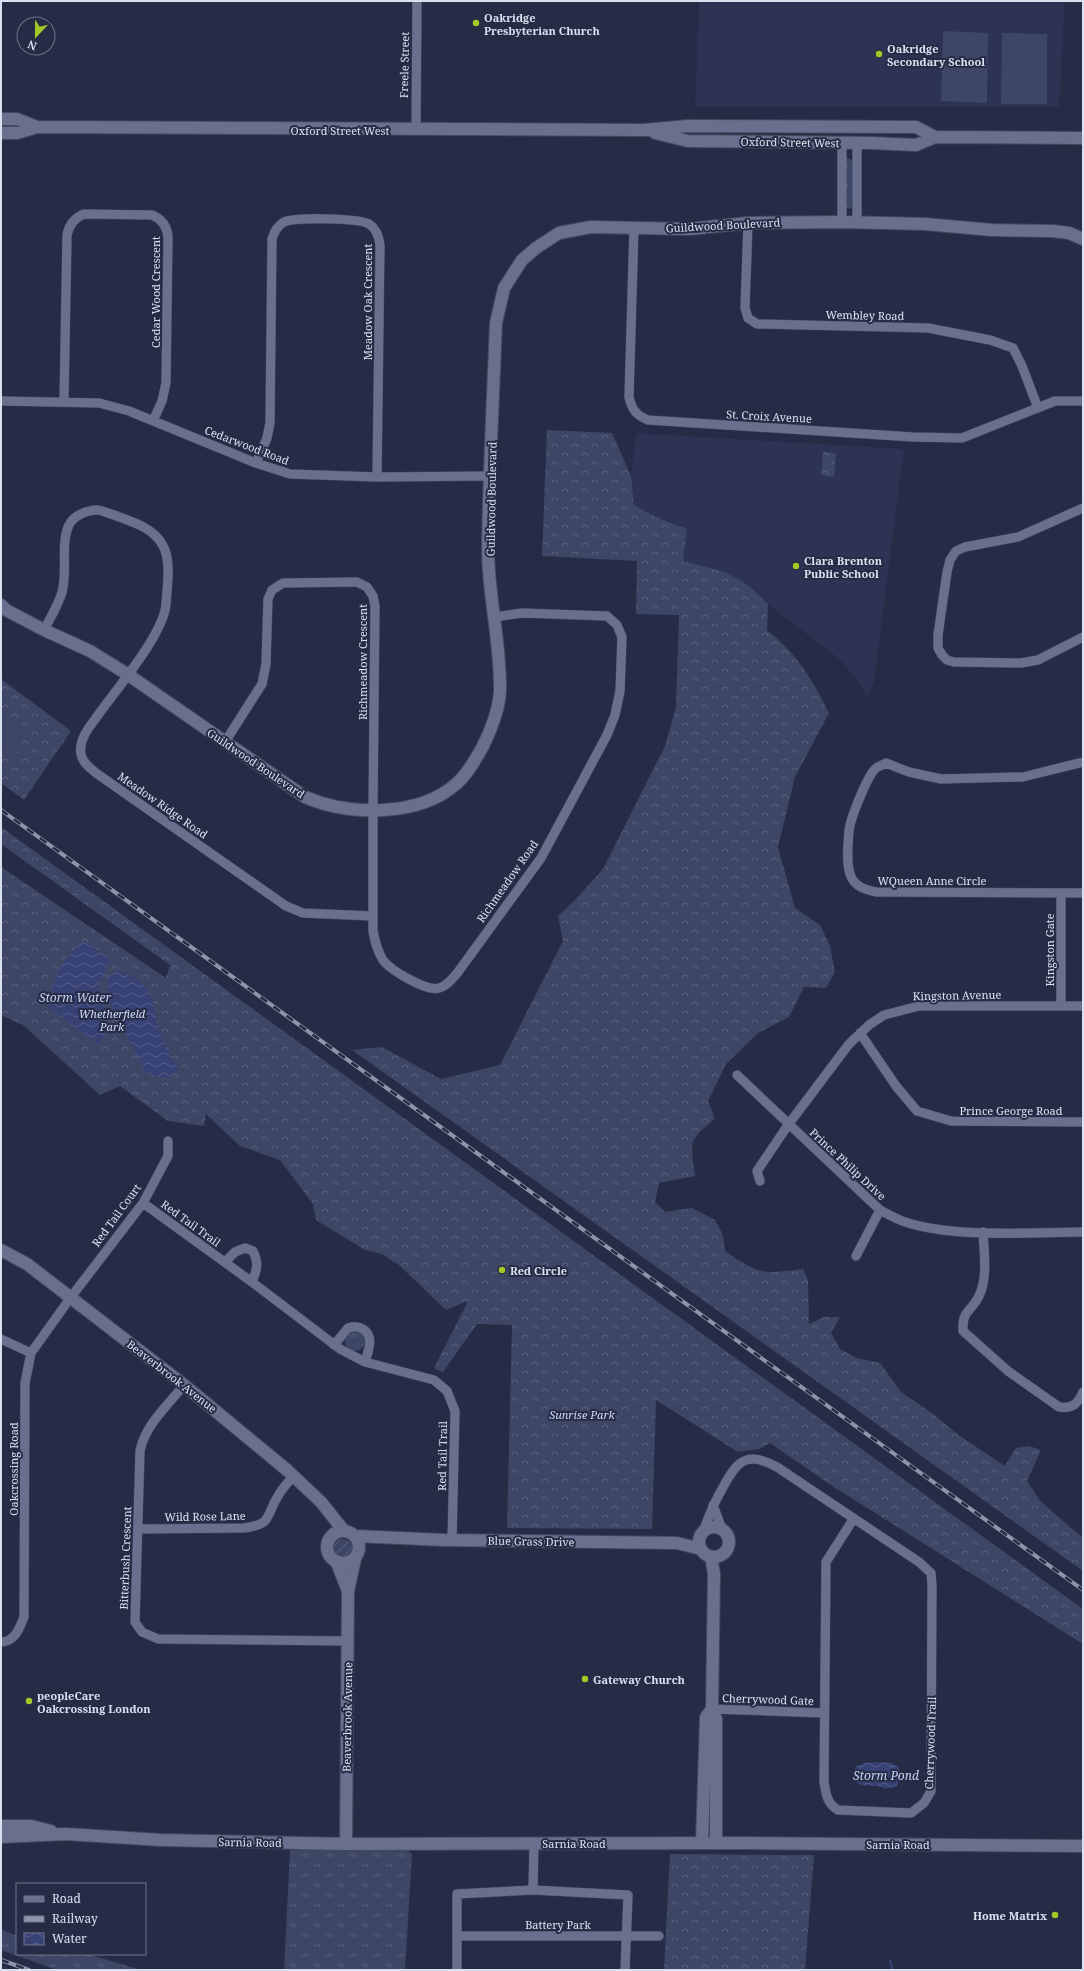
<svg xmlns="http://www.w3.org/2000/svg" width="1084" height="1971" viewBox="0 0 1084 1971" font-family="'Noto Serif',serif">
<defs>
<pattern id="grass-tufts" width="24" height="20" patternUnits="userSpaceOnUse"><rect width="24" height="20" fill="#3e4665"/><path d="M3 7l-1-3M5 7V3M7 7l1-3M15 17l-1-3M17 17v-4M19 17l1-3" fill="none" stroke="#59607c"/></pattern>
<pattern id="forest-crowns" width="20" height="18" patternUnits="userSpaceOnUse"><rect width="20" height="18" fill="#3e4665"/><path d="M2 6a3 3 0 1 1 6 0M12 15a3 3 0 1 1 6 0" fill="none" stroke="#59607c"/></pattern>
<pattern id="garden-furrows" width="10" height="10" patternUnits="userSpaceOnUse"><rect width="10" height="10" fill="#3e4665"/><path d="M-1 1l2-2M0 10L10 0M9 11l2-2" fill="none" stroke="#59607c"/></pattern>
<pattern id="water-waves" width="16" height="10" patternUnits="userSpaceOnUse"><rect width="16" height="10" fill="#374174"/><path d="M0 5q4-4 8 0t8 0" fill="none" stroke="#535c88"/></pattern>
</defs>
<rect width="100%" height="100%" fill="#262c45"/>
<path fill="#2c3353" d="M699,1h366l-6,106h-364z
M636,433l268,16 -30,232 -6,15 -26,-35 -74,-57 -20,-19 -23,-13 -42,-11 4,-32 -31,-12 -22,-12 -3,-29z"/>
<path fill="url(#grass-tufts)" d="M848,158l5,3v44l-3,4 -5,-2 1,-48z
M345 1341a10 10 0 1 1 20 0a10 10 0 1 1-20 0Z
M290,1849l118,2 4,3 -7,116h-121z
M1,1929l16,7v18h71l53,16h-84l-56,-20z"/>
<path fill="url(#forest-crowns)" d="M547,430l65,3 19,43 3,29 22,12 31,12 -4,32 42,11 23,13 20,19 -1,26c30,24 45,49 62,83l-34,64 -17,70 17,61 25,17 10,21 5,26 -9,16 -22,-1 -15,30 -31,16 -32,31 -18,37 7,18c-28,22 -24,23 -20,57l-36,7 -4,19 10,10 27,-4 23,12 8,15 2,16c34,24 38,23 78,18l5,11 1,44 15,-7h16l-9,16 9,16 17,9 23,5 21,29 31,21 25,21 48,32 11,-18 13,-2 12,4 -14,31 13,20 43,37v33l-731,-521 30,-3 59,32 59,-14 63,-124 -5,-25 16,-15 29,-32 62,-123 11,-39 3,-92 -43,-1 1,-53 -95,-5z
M823,452l13,1 -2,24 -13,-2z
M1,679l70,52 -47,69 -23,-17z
M1,827l1082,782v35l-249,-157 -64,-44 -11,6 -21,3 -82,-52 -4,129 -145,-1 5,-203 -35,-1 -34,48 -9,-4 34,-67 -22,9 -47,-45 -17,-11 -17,-4 -49,-30 -3,-16 -33,-44 -40,-14 -34,-32 -2,12 -36,-5 -48,-35 -20,9 -77,-70 -22,-10v-148l165,111 4,-13 -169,-121z
M670,1854l144,1 -9,115h-141z"/>
<path fill="url(#garden-furrows)" d="M333 1549a10 10 0 1 1 20 0a10 10 0 1 1-20 0Z"/>
<path fill="#3e4665" d="M943,31l45,2 -1,70 -46,-2z
M1002,33l45,1v70h-46z
M2,719h20l-3,32 -18,-1z"/>
<path fill="url(#water-waves)" d="M80,943h8l23,17 -12,24v10l5,12 -1,9 2,21 -7,8 -49,-36c4,-31 9,-42 31,-65z
M117,970c44,15 32,35 46,70 4,10 10,20 16,30 -14,11 -19,8 -34,2l-38,-76 1,-18z
M878,1762l13,1 8,4 1,9 -3,10 -12,3c-11,-7 -18,1 -31,-8l1,-14 10,-4z"/>
<g fill="none" stroke-linecap="round" stroke-linejoin="round">
<path stroke="#374174" stroke-width="2.5" d="M890,1961l3,9"/>
<g stroke="#44495e" stroke-width="10">
<path id="street" d="M416,130l1,-129
M842,142v80
M857,142v80
M748,223l-3,85 3,10 9,6 171,4 62,12 23,8 9,18 16,42
M634,227l-5,170c3,13 7,18 19,23l265,17 49,1 93,-37h28
M1,401l98,2 30,8 127,52 34,11 87,3 114,-1
M64,401l3,-166c2,-10 7,-17 17,-21l68,1c10,4 15,11 16,22l-2,146 -4,18 -9,20
M256,463l11,-25 3,-15 2,-184c2,-7 5,-13 12,-17 11,-5 74,-4 85,2 8,5 10,13 11,21l-3,232
M1083,508l-65,29 -53,10 -9,4 -6,9 -3,12 -9,63v13l4,7 5,5 7,2 67,1 17,-3 45,-23
M44,630c6,-12 15,-26 18,-38 6,-20 -2,-48 7,-67 4,-9 18,-15 28,-15 5,0 12,4 17,5 18,7 38,12 48,29 10,16 5,42 4,60 -2,29 -47,82 -65,107 -9,13 -23,27 -20,43 1,8 9,14 15,19l190,133 17,7 69,3
M225,742l37,-58 4,-20 2,-65 4,-9 11,-7 74,-1 10,5 6,9 2,10 -2,203v122c2,10 4,20 10,29 7,10 44,32 56,28 8,-2 14,-10 19,-16l83,-114 66,-123 8,-20 5,-24 2,-54 -5,-12 -10,-9 -85,-3 -28,4
M1083,762l-60,15 -82,2 -32,-7 -23,-9c-3,2 -8,3 -11,6 -8,8 -25,50 -26,62 -1,13 -3,31 1,43 4,13 16,16 27,18l206,1
M1061,893v113
M860,1033l36,53 21,25 34,10 132,1
M737,1075l143,135c7,4 15,8 22,11 53,18 126,11 181,11
M760,1181l-3,-10 31,-46 61,-81 20,-19 15,-10 35,-9h164
M143,1203l109,79 88,67 25,13 69,18 13,11 8,20 -3,130
M983,1232c1,21 5,45 -4,64 -8,17 -17,13 -16,35l45,40 51,36c13,2 19,-3 24,-15
M856,1256l24,-46
M225,1262l10,-10 10,-4 8,3c6,12 4,19 -1,31
M1,1339l30,14
M334,1345l14,-17c6,-2 10,-2 15,1 12,8 5,22 2,33
M184,1385c-16,20 -39,40 -44,66l-5,171 7,10 16,7 190,2
M713,1505l9,24
M138,1529l106,-1c29,-4 21,-11 34,-32 4,-7 10,-14 16,-20
M703,1532c5,-14 11,-29 19,-43 15,-28 24,-39 55,-22l142,95 12,11 1,12 -1,206 -7,12 -13,10 -73,-3c-11,-6 -12,-16 -14,-28l2,-220 28,-44
M1,1642c14,0 19,-15 23,-25l1,-234 6,-30 40,-56 72,-94 25,-47v-15
M712,1709l112,4
M533,1890l1,-47
M457,1936h202
M457,1970v-76l76,-4 95,5 -3,75"/>
</g>
<g stroke="#44495e" stroke-width="14">
<path id="secondary" d="M1,119h16l20,8
M1,133h16l20,-6 607,3 44,-4 228,1 19,10 148,1
M655,133l33,8 183,2 45,2 19,-8
M1,605l5,5 38,20 46,21 37,23 178,123c44,19 114,20 151,-13 11,-9 19,-24 26,-36 9,-18 17,-37 18,-57 1,-48 -12,-95 -12,-142 1,-75 5,-151 8,-226l8,-35 18,-28 14,-12 23,-15 32,-6 98,2 59,-6 94,-1 83,2 67,6 61,1 16,2 14,6
M1,1250l26,14 157,121 103,85 34,32 23,29
M699 1542a15 15 0 1 1 30 0a15 15 0 1 1-30 0Z
M327 1547a16 16 0 1 1 32 0a16 16 0 1 1-32 0Z
M355,1536l89,4 233,3 24,6
M711,1557l3,17 -2,135 4,10v124
M337,1563l11,28
M1,1826h30l20,5
M1,1837l65,-3 95,6 185,4 401,-1 336,3
M702,1843l4,-126 6,-8
M346,1844l2,-253 7,-32"/>
</g>
<use href="#street" stroke="#68708d" stroke-width="9"/>
<use href="#secondary" stroke="#68708d" stroke-width="12"/>
<g stroke="#8f95a9" stroke-width="4">
<path id="rail" d="M1,810l1082,780
M1,1960l28,10"/>
</g>
<use href="#rail" stroke="#262c45" stroke-width="2.5" stroke-dasharray="8" stroke-linecap="butt"/>
</g>
<g fill="#a3c927" stroke="#262c45" stroke-width="1.5">
<circle cx="476" cy="23" r="4"/>
<circle cx="879" cy="54" r="4"/>
<circle cx="796" cy="566" r="4"/>
<circle cx="502" cy="1270" r="4"/>
<circle cx="585" cy="1679" r="4"/>
<circle cx="29" cy="1701" r="4"/>
<circle cx="1055" cy="1915" r="4"/>
</g>
<g text-anchor="middle" dominant-baseline="central" stroke-width="4" stroke-linejoin="round" paint-order="stroke">
<g font-size="11" font-weight="bold" fill="#dbe0f1" stroke="#262c45" text-anchor="start">
<text x="484" y="17">Oakridge<tspan x="484" dy="13">Presbyterian Church</tspan></text>
<text x="887" y="48">Oakridge<tspan x="887" dy="13">Secondary School</tspan></text>
<text x="804" y="560">Clara Brenton<tspan x="804" dy="13">Public School</tspan></text>
<text x="510" y="1270">Red Circle</text>
<text x="593" y="1679">Gateway Church</text>
<text x="37" y="1695">peopleCare<tspan x="37" dy="13">Oakcrossing London</tspan></text>
<text x="1047" y="1915" text-anchor="end">Home Matrix</text>
</g>
<g font-size="11" fill="#dbe0f1" stroke="#262c45">
<text transform="translate(404 65) rotate(-89)">Freele Street</text>
<text x="340" y="130">Oxford Street West</text>
<text transform="translate(790 142) rotate(1)">Oxford Street West</text>
<text transform="translate(723 225) rotate(-3)">Guildwood Boulevard</text>
<text transform="translate(155 292) rotate(-90)">Cedar Wood Crescent</text>
<text transform="translate(367 302) rotate(-90)">Meadow Oak Crescent</text>
<text transform="translate(865 315) rotate(1)">Wembley Road</text>
<text transform="translate(769 416) rotate(3)">St. Croix Avenue</text>
<text transform="translate(247 445) rotate(21)">Cedarwood Road</text>
<text transform="translate(491 499) rotate(-89)">Guildwood Boulevard</text>
<text transform="translate(362 662) rotate(-90)">Richmeadow Crescent</text>
<text transform="translate(256 763) rotate(34)">Guildwood Boulevard</text>
<text transform="translate(163 805) rotate(35)">Meadow Ridge Road</text>
<text x="932" y="880">WQueen Anne Circle</text>
<text transform="translate(507 881) rotate(-55)">Richmeadow Road</text>
<text transform="translate(1049 950) rotate(-90)">Kingston Gate</text>
<text transform="translate(957 995) rotate(-1)">Kingston Avenue</text>
<text x="1011" y="1110">Prince George Road</text>
<text transform="translate(848 1164) rotate(43)">Prince Philip Drive</text>
<text transform="translate(116 1215) rotate(-54)">Red Tail Court</text>
<text transform="translate(191 1223) rotate(36)">Red Tail Trail</text>
<text transform="translate(172 1376) rotate(38)">Beaverbrook Avenue</text>
<text transform="translate(442 1456) rotate(-89)">Red Tail Trail</text>
<text transform="translate(13 1469) rotate(-90)">Oakcrossing Road</text>
<text transform="translate(205 1516) rotate(-1)">Wild Rose Lane</text>
<text transform="translate(531 1541) rotate(1)">Blue Grass Drive</text>
<text transform="translate(125 1558) rotate(-88)">Bitterbush Crescent</text>
<text transform="translate(768 1699) rotate(2)">Cherrywood Gate</text>
<text transform="translate(347 1717) rotate(-89)">Beaverbrook Avenue</text>
<text transform="translate(930 1743) rotate(-88)">Cherrywood Trail</text>
<text transform="translate(250 1842) rotate(1)">Sarnia Road</text>
<text x="574" y="1843">Sarnia Road</text>
<text x="898" y="1844">Sarnia Road</text>
<text x="558" y="1924">Battery Park</text>
</g>
<g font-size="11" font-style="italic" fill="#d2dcfd" stroke="#262c45">
<text x="112" y="1013">Whetherfield<tspan x="112" dy="13">Park</tspan></text>
<text x="582" y="1414">Sunrise Park</text>
</g>
<g font-size="12" font-style="italic" fill="#c6d0f1" stroke="#262c45">
<text x="75" y="997">Storm Water</text>
<text x="886" y="1775">Storm Pond</text>
</g>
</g>
<rect width="1084" height="1971" fill="none" stroke="#dbe0f1" stroke-width="4"/>
<rect x="16" y="1883" width="130" height="72" fill="#262c45" stroke="#6e748a"/>
<rect x="24" y="1896" width="20" height="6" fill="#68708d" stroke="#6e748a"/>
<text x="52" y="1903" font-size="12" fill="#dbe0f1">Road</text>
<rect x="24" y="1916" width="20" height="6" fill="#8f95a9" stroke="#6e748a"/>
<text x="52" y="1923" font-size="12" fill="#dbe0f1">Railway</text>
<rect x="24" y="1933" width="20" height="12" fill="url(#water-waves)" stroke="#6e748a"/>
<text x="52" y="1943" font-size="12" fill="#dbe0f1">Water</text>
<g transform="translate(36 36) rotate(202)"><circle r="19" fill="#262c45" stroke="#6e748a"/>
<path d="M0-3L7 15L0 10L-7 15Z" fill="#a3c927"/>
<text y="-6" font-size="11" font-weight="bold" text-anchor="middle" fill="#dbe0f1">N</text>
</g>
</svg>
